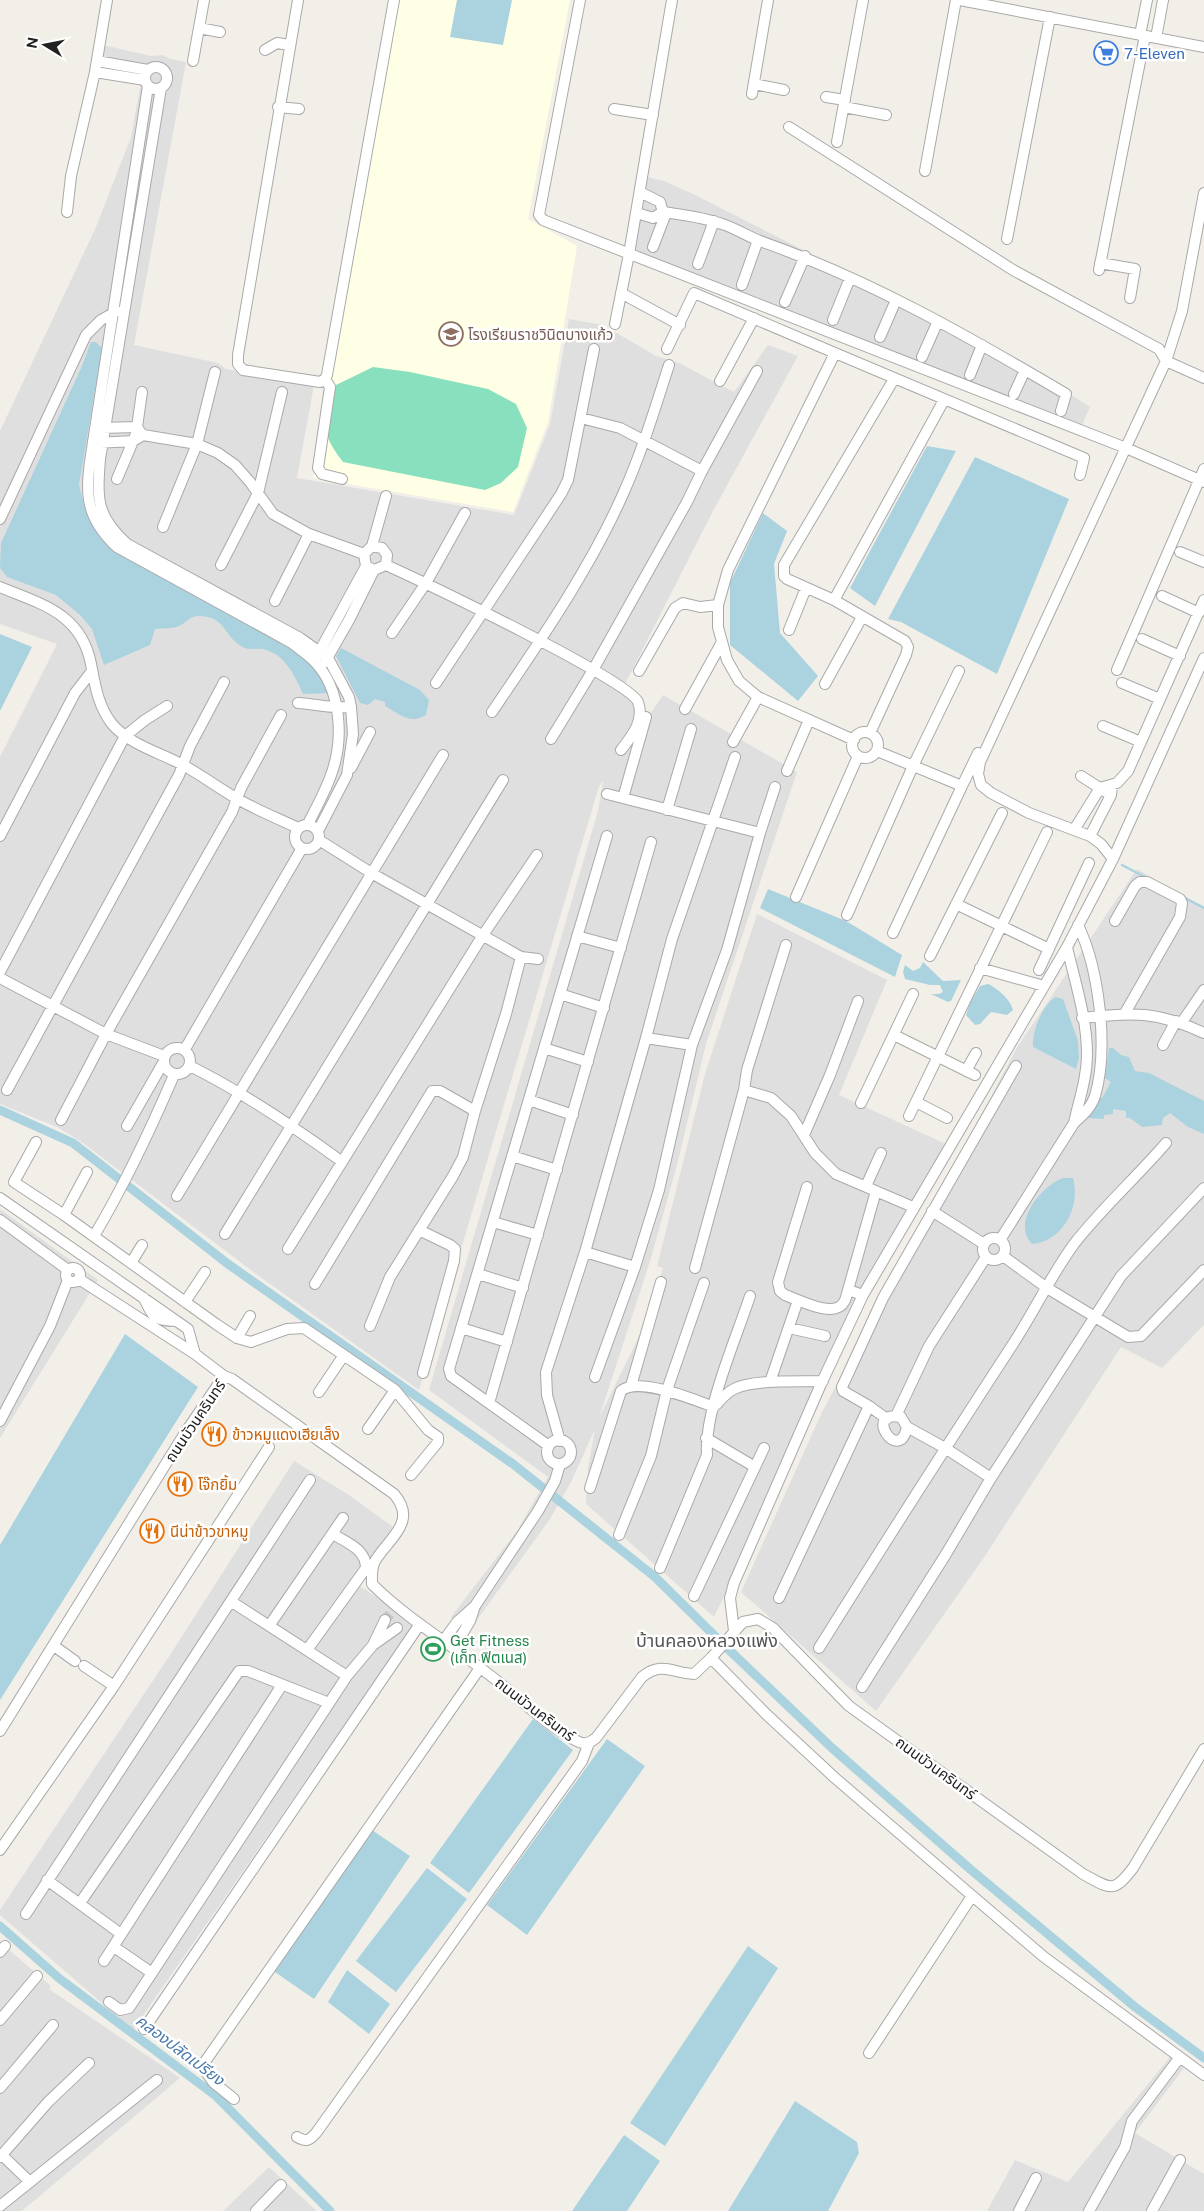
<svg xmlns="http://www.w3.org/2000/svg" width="1204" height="2211" viewBox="0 0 1204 2211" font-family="'Public Sans','Noto Sans Thai',sans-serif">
<rect width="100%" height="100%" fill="#f2efe9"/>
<path fill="#e0dfdf" d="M103,45l48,11 12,-1 7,4 16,3 -52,283 84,18 8,6 88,16 -17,93 217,37 36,-91 19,-105 34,6 53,31 23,7 55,29 34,-47 30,11 -85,155 -88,173 14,11 4,5 1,11 -3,16 22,-32 134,77 -91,272 -29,121 -26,93 -52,160 40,-82 24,-68 -6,-2 48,-192 52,-160 130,66 -48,115 107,49 -97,169 9,3 -144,301 -128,-113 2,-36 7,-39 -23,51 -22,39 -81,112 -18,-14 66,-86 31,-54 -119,-87 169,-579 5,-30 -4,5 -180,604 -167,-119 -169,-128 -26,-16 -57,-23v-347l57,-113 -57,-20v-193l96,-204 35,-90 10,-55 -43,-8z
M647,177l17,4 29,13 312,158 85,55 -9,21 -448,-177z
M1137,869l67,38v418l-42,43 -41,-21 -138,212 -107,152 -135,-119 81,-180 196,-366z
M0,1209l98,71 -98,158z
M294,1461l55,34 44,32 -33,59 55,37 -282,407 -133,-115v-5l170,-255z
M0,1942l51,44 -2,3 131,89 -158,133h-22z
M1170,2057l14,11 -49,65 69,41v37h-217l28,-51 53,22z
M269,2167l48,44h-94z"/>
<path fill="#ffffe5" d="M397,0h173l-42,219 49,27 -29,176 -35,90 -200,-34z"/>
<path fill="#88e0be" d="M373,367l37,5 78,17 28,15 11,24 -9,39 -17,16 -16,7 -142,-28c-24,-31 -21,-42 -7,-77z"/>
<path fill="#aad3df" d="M457,0h55l-9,45 -53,-8z
M91,342h5l6,6 -23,137 6,23 11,23 19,16 180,99 29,31 5,16 -26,1c-8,-18 -18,-40 -40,-45 -8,-1 -15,2 -22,-3 -17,-10 -16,-30 -42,-30 -10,0 -13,7 -20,10 -6,3 -17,2 -24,3l-5,16 -46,20 -12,-36 -12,-14 -24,-20 -49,-18 -7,-9 1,-25 81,-177z
M927,446l29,5 -81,155 -25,-18z
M975,457l94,42 -72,175 -96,-52 -13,-3z
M763,513l24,18 -13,33 6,69 38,43 -20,25 -68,-56v-62z
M0,634l32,13 -32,64z
M341,648l79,42 9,10 -3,15c-15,10 -27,-1 -41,-9v-4l-10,-3 -7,6 -8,-2 -24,-47z
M768,889l78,32 56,34 -7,22 -135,-69z
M923,962l20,19 18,-1 -10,21 -3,1 -17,-8h8l4,-2 -3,-7h-10l-25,-6 -2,-7 2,-7 8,6 7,-3z
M988,984c9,4 23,16 25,26l-6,5 -16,-3 -11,12 -5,1 -9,-10 4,-12 10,-17z
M1055,997l8,2 15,42 1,17 -3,11 -43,-22c-1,-17 9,-40 22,-50z
M1109,1048h4l8,7 8,2 6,14 14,2 55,28v33l-16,-7 -18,-14 -7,5 -1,7 -20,2 -12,-9h-4v-7l-13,-2v5l-9,1v4l-16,-1 11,-20h3l9,-16 -6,-4z
M1063,1178h10c8,29 -10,63 -41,66 -21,-21 9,-58 31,-66z
M125,1334l73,53 -198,313v-155z
M533,1719l40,31 -104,143 -39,-30z
M607,1739l38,27 -118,169 -40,-30z
M369,1828l41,28 -96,143 -42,-29z
M427,1868l40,31 -71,93 -40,-31z
M748,1946l30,22 -113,178 -35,-23z
M347,1970l43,34 -21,30 -41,-32z
M795,2101l62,41 2,11 -31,58h-100z
M624,2135l36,26 -33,50h-55z"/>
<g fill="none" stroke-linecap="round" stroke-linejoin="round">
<path stroke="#aad3df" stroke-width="2.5" d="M1122,865l25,13
M1183,897l21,11"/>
<path stroke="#aad3df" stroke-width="9" d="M0,1110l73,33 155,121 285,200 142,113 72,71 105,100 138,121 165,138 69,51
M0,1926l60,53 156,117 114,115"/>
<path stroke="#c8c6c1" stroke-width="10" stroke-dasharray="10 5" stroke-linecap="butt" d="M385,1620l5,-6"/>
<g stroke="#a9a9a9" stroke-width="12">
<path id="minor" d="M298,0l-60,355v9l5,6 77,12 5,-3 2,-4 67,-375
M580,0l-41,215 4,5 583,228 78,34
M960,0l244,47
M199,28l21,4
M1140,35l7,-35
M1156,38l7,-38
M265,50l12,-7 13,2
M97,61l51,9
M193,61l11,-61
M145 78a11 11 0 1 1 22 0a11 11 0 1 1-22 0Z
M95,72l50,8
M754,84l30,6
M148,86l-55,356c-7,45 -12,72 24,105l175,96c7,6 15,11 21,17 29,28 31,80 18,115 -6,17 -15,33 -23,49
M161,88l-61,371c-3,40 -4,57 27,85l173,94 28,20 21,39 2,10 2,27 -6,41 -29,56
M752,94l16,-94
M826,97l19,3
M278,107l21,2
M844,107l42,8
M614,109l39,6
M789,127l224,143 146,79 7,12 38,17
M837,142l26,-142
M925,171l31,-171
M67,212l4,-36 24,-104 12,-72
M663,212c20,3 40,5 59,12 13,4 25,12 38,17 108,38 208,95 306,153l-5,17
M637,213l16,5 10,-6 -3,-10 -20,-10
M1007,239l43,-222
M653,247l13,-34
M1100,263l35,6 -5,29
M698,264l16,-43
M1099,270l46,-234
M742,285l16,-45
M621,293l59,32
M785,302l20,-46
M833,320l17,-42
M615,324l14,-70 43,-254
M880,337l16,-37
M667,349l27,-56 141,60
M922,357l16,-36
M970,375l12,-30
M325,379l5,8 -12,81 4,6 20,5
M720,381l34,-63
M1014,394l11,-24
M581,418l39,10 82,43
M101,428l36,-1 4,6
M96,443l37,-2 10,-6 54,9 21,9 17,12 15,17 23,32 36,20 55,20
M117,479l19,-45 6,-42
M0,519l86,-184 15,-15 16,-9
M163,527l34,-83 18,-72
M372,546l10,2 5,7 -1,10 -12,5 -8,-4 -2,-12z
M372,546l14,-50
M1180,552l24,10
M221,565l37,-72 24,-101
M386,565c33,15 245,116 252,137 7,19 -7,35 -17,48
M0,587c41,17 81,26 91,77 4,21 7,42 21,60 17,20 46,28 69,40 19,10 36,23 55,34 20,12 41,20 62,30
M1162,596l37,17
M834,600l110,-200
M275,601l34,-67
M789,630l17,-42
M392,633l34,-50 39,-70
M1142,639l38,17
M317,656l49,-90
M325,662l24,-42 25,-50
M1117,670l87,-201
M639,671l36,-63 8,-5 17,4 18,-2
M436,683l125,-189 7,-14 26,-131
M1122,683l38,16
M825,684l37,-67
M298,703c19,1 35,6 53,4
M685,709l37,-67
M492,712c46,-68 98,-143 131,-218 19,-42 32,-86 46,-129
M1103,726l38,16
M852 745a13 13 0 1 1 26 0a13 13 0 1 1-26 0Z
M870,733l36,-78 2,-8 -3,-6 -71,-41 -47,-21 -3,-3v-11l110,-186
M551,739l42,-69 94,-168 15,-31 55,-100
M854,740l-96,-43 -19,-16 -12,-21 -9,-33v-22l10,-35 107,-217 249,105 -4,17
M733,742l25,-45
M877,751l85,35 -69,147
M351,768l19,-36
M787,771l22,-51
M1081,776l25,16
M962,786l16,-33
M607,794l153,39
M623,798l23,-81
M667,810l24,-81
M295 837a12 12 0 1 1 24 0a12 12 0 1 1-24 0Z
M1074,830l26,-42 17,-5 11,-12 76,-171
M0,836l75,-143 17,-22
M1090,836l21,-41 1,-9
M319,840l54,34 148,83 17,2
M1113,859l-12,-15 -11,-8 -61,-23 -38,-20 -10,-8 -3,-11 2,-12 186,-401 16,-50 22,-118
M796,897l62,-141
M956,904l93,45
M847,915l66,-149 46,-95
M1115,921l20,-35 5,-4h7l33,17 2,4 -2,14 -55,96
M577,936l44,12
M1067,947c8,35 20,71 20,107 0,24 -8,46 -13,69
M930,956l72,-143
M980,968l64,18
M1039,970l50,-107
M0,972l125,-236 20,-16 22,-14
M0,978l106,56 58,22
M560,994l44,14
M1082,1018c50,-6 75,-7 122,15
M1182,1022l22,-32
M894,1035l81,40
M646,1038l46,7
M1163,1045l13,-24
M164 1061a13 13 0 1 1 26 0a13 13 0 1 1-26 0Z
M544,1048l44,14
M185,1049l117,-201
M190,1066c54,27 103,60 151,95
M966,1071l10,-18
M7,1090l172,-315 11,-29 34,-64
M744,1090l27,8 20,18 24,37 21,21 77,33
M529,1100l44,15
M916,1102l31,16
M861,1103l52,-109
M909,1116l138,-284
M61,1120l45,-86 126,-222 9,-24 40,-73
M127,1126l36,-63
M804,1135l26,-60 28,-74
M36,1142l-22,40 50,33 152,109 21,14 14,4 36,-13 17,-1 91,62 33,40 10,7v5l-27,33
M512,1156l45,14
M866,1186l15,-33
M807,1187l-29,95 2,9 5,4c14,5 50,24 59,7 2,-3 3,-8 4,-12l15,5
M177,1196l266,-441
M0,1198l188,131 7,25
M932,1211l52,33
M64,1215l23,-43
M0,1220l68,50
M493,1222l45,13
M419,1230l31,15 5,4 -1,12 -31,112
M225,1234l278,-454
M94,1236c31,-52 56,-105 80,-161
M983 1249a11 11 0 1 1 22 0a11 11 0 1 1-22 0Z
M1000,1240l74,-117c9,-8 17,-15 21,-27 14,-48 4,-127 -17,-171
M288,1249l195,-314 54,-80
M585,1252l50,15
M1003,1256l44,32 81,49 13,-1 63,-66
M131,1263l11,-18
M66 1275a7 7 0 1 1 14 0a7 7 0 1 1-14 0Z
M695,1268l49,-178 3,-20 39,-125
M478,1274l45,14
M79,1279l116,75 29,22 8,3 162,115c24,28 -5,44 -19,67 -4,8 -3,15 -3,23 34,34 77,59 115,89 27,20 63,56 92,69 7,3 12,0 17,-4l46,-61c20,-16 30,-4 52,-3l17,-16 32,-36 15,-3 15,9 76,78 234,168c28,15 30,20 50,-6l71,-119
M315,1284l117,-193h8l35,20
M848,1290l28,-99
M144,1298c8,19 11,23 32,23
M185,1302l20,-30
M370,1326l20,-49 63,-101 10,-19 12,-46 31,-97 15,-57
M461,1328l46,14
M789,1328l36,8
M237,1338l13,-22
M595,1377l40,-110 24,-77 33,-145 35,-95 33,-117 15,-46
M770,1382l26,-76
M631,1386l30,-104
M319,1392l25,-37
M489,1403l162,-561
M717,1404c5,-6 9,-11 17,-15 19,-10 66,-7 89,-8
M896,1416l33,-70 57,-89
M887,1419l-18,-13 -26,-15 -1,-4 41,-89 133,-232
M0,1421l50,-95 18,-46
M907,1427c-8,39 -45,-18 -6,-10l6,10 38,21 46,30
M368,1429l27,-39
M706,1438l49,29
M547 1452a12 12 0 1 1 24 0a12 12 0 1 1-24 0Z
M560,1441l-13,-46 -1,-23 39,-120 61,-214 26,-99 63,-182
M549,1446l-98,-70 -2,-7 158,-533
M590,1488l31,-97c17,-15 74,9 93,16
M619,1535l32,-79 16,-66 37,-107
M660,1568l47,-113c-3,-44 29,-116 43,-159
M694,1596l70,-148
M779,1598l90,-192
M232,1602l115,74
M269,1626l74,-108
M734,1631l-4,-33 4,-15 87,-199 42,-89 204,-348 46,-88 91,-201
M444,1640l13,-18 18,-16
M373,1645l12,-25
M54,1646l21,15
M454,1648l16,-27 5,-15 63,-95 17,-30 5,-17
M819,1648c63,-101 127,-201 192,-301 22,-33 39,-70 63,-103 28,-36 62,-66 92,-101
M307,1650l59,-82c0,-19 -19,-25 -33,-34
M711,1658l55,56 69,64 134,115 75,64 160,118
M84,1666l30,20
M862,1687l84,-133 45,-76 130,-202 83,-88
M0,1731l185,-298 39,-57
M0,1850l114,-164 155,-239
M47,1880l74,54
M80,1903l159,-232h9l81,32
M26,1914l284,-434
M114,1947l38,26
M0,1952l5,-6
M104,1961l178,-276
M109,2002l11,8 9,-2 218,-332 26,-31 24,-17
M0,2020l37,-44
M144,2029l276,-405
M869,2053l103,-157
M0,2088l53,-63
M234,2099l-21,-17 -11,-16 278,-398
M297,2137c9,5 12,4 19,-4l266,-372 7,-18
M2,2155l28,27
M0,2157l49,-56 40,-38
M0,2206l157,-126
M256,2211l25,-26
M1019,2211l17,-33
M1089,2211l36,-64 7,-26 48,-64
M1152,2211l28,-51"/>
</g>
<use href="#minor" stroke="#fff" stroke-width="10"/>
</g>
<defs>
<g id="supermarket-ring" transform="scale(1.25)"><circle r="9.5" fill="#fff" stroke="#3f7fe0" stroke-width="1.5"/><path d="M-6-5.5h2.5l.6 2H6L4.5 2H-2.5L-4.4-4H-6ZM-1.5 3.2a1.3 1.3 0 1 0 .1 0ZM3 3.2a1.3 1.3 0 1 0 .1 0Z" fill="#3f7fe0"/></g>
<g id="school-ring" transform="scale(1.25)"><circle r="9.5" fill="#fff" stroke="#8d6e63" stroke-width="1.5"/><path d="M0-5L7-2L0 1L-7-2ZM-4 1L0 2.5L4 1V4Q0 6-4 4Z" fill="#8d6e63"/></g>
<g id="restaurant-ring" transform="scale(1.25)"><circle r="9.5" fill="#fff" stroke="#e8710a" stroke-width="1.5"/><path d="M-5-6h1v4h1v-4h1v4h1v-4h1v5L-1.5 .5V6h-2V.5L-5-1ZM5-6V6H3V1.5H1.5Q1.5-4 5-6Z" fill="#e8710a"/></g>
<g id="stadium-ring" transform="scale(1.25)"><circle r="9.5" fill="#fff" stroke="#2e9e5b" stroke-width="1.5"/><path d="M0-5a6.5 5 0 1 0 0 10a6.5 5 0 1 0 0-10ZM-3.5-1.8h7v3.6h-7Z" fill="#2e9e5b"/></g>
</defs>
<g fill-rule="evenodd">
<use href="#supermarket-ring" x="1106" y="53"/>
<use href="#school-ring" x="451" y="334"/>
<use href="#restaurant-ring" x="214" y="1434"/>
<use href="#restaurant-ring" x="180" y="1484"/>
<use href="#restaurant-ring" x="152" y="1531"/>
<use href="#stadium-ring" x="433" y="1649"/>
</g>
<g text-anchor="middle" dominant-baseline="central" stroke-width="5" stroke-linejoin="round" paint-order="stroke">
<g font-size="15" fill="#366cbe" stroke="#fff" text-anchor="start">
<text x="1124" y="53">7-Eleven</text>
</g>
<g font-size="15" fill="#785e54" stroke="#fff" text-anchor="start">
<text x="468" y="334">โรงเรียนราชวินิตบางแก้ว</text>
</g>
<g font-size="15" fill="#222" stroke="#fff">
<text transform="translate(195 1421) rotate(-56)">ถนนบัวนครินทร์</text>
<text transform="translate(535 1709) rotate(37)">ถนนบัวนครินทร์</text>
<text transform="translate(936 1768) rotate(36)">ถนนบัวนครินทร์</text>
</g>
<g font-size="15" fill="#c56008" stroke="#fff" text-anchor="start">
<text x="232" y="1434">ข้าวหมูแดงเฮียเส็ง</text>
<text x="198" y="1484">โจ๊กยิ้ม</text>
<text x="170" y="1531">นีน่าข้าวขาหมู</text>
</g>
<g font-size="15" fill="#27864d" stroke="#fff" text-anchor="start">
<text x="450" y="1640">Get Fitness<tspan x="450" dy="17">(เก็ท ฟิตเนส)</tspan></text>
</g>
<g font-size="16" font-style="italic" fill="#4a7aab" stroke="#fff">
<text transform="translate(180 2050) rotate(37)">คลองปลัดเปรียง</text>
</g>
<g font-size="18" fill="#555" stroke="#fff">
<text x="707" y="1640">บ้านคลองหลวงแพ่ง</text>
</g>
</g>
<g transform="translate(45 45) rotate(280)" stroke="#ffffff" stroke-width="4" paint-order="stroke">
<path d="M0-4L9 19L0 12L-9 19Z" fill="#222222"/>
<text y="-8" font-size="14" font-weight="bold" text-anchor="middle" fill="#222222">N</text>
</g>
</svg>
